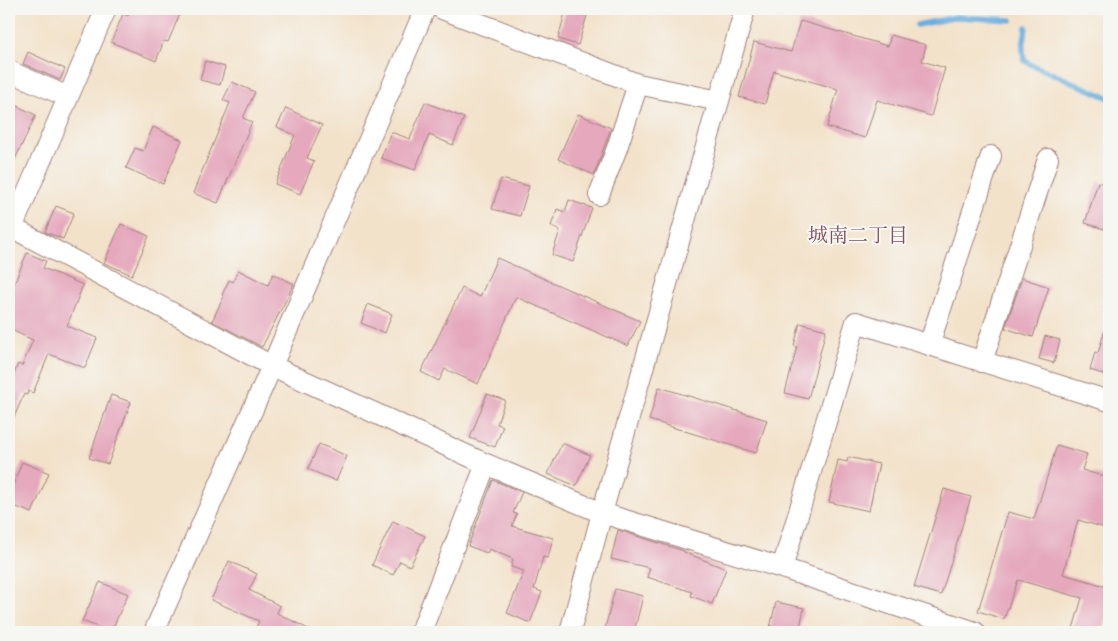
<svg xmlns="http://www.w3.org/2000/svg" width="1118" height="641" viewBox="0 0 1118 641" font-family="'Gentium Book Plus','Noto Serif JP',serif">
<rect width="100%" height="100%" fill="#f6f6f2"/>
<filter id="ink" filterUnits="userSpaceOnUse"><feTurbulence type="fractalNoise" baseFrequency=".02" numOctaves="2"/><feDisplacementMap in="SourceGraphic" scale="10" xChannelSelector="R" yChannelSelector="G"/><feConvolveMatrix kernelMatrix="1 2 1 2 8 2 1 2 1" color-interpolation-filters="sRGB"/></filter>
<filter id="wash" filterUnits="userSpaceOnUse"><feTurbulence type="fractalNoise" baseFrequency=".0096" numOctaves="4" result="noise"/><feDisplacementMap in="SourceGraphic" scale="20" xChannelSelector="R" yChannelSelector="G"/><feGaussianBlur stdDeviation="1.12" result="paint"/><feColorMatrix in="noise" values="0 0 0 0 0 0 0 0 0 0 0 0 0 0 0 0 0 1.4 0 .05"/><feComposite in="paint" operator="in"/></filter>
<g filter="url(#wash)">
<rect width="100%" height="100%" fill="#f3e2ca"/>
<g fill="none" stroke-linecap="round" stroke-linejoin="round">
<path stroke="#68aedf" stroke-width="5.5" d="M917,25l40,-8 54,3
M1026,27l-3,22 1,11 6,4 79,34"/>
</g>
<g id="blocks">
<path fill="#e5a8bd" d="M131,9h51l-14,33 -4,-1 -8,20 -45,-19 12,-28 5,2z
M566,9h23l-11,36 -20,-6z
M800,21l88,25 3,-11 35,10 -4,16 23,7 -14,48 -54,-16 -12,38 -38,-11 11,-38 -64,-18 -9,33 -26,-7 15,-55 37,10z
M28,52l37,17 -5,11 -37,-16z
M205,61l20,6 -5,18 -20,-5z
M232,82l23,10 -12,26 9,4 -34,81 -25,-10 37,-90 -7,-3z
M9,102l27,13 -27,57z
M425,102l39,16 -11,27 -24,-10 -14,35 -34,-12 10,-26 19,7z
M286,108l36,17 -15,33 7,3 -14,33 -25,-10 20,-49 -18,-8z
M578,114l33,14 -17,47 -36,-16z
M153,127l29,13 -19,44 -37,-16 9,-20 8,3z
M501,179l28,7 -9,30 -28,-7z
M1098,182l11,3v27l-5,17 -19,-6z
M569,200l23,8 -19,54 -21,-7 8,-25 -9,-4 6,-17 8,3z
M56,206l18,7 -11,26 -18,-7z
M121,224l28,12 -17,39 -28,-12z
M27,253l19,8 -3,7 40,17 -16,41 30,12 -12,30 -36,-14 -16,39 -5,-2 -1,4 -3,-1 -15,35v-57l5,2 4,-10 4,2 11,-26 -24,-11v-33z
M497,258l143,63 -12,25 -112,-49 -38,87 -33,-15 -6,12 -18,-9 41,-84 18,9z
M238,270l30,15 5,-11 21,10 -32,63 -50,-26 12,-25 -2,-1 7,-15 4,2z
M1022,278l27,9 -16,50 -28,-9z
M368,304l24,10 -7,19 -24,-10z
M800,323l26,7 -18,69 -23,-6 12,-46 -3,-1z
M1106,326h3v50l-19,-6 5,-18 3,1z
M1045,336l15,4 -6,23 -15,-4z
M659,387l108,33 -11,33 -107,-33z
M487,394l18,6 -8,24 6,2 -8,21 -25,-9z
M111,395l20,7 -23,62 -19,-6z
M562,443l28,12 -14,31 -28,-12z
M319,444l28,12 -11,25 -28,-12z
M1057,445l30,9 -5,16 27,8v37l-4,13 -27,-8 -15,54 46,13v23l-6,22h-31l10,-34 -64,-18 -14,39 -26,-8 30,-99 26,7z
M848,457l31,7 -10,47 -40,-9 9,-42 9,2z
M22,462l27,11 -17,40 -23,-9v-9z
M493,480l29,12 -9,21 4,1 -5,12 41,12 -5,20 -5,-1 -9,32 8,3 -12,31 -23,-10 17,-42 -13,-4 2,-8 -24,-10 -2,4 -19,-7z
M944,489l27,8 -30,98 -27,-8z
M393,521l32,15 -15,30 -10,-5 -7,14 -21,-10z
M618,530l66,21v1l42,17 -14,35 -21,-8 1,-4 -45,-15 3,-9 -39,-9z
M229,561l28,13 -8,16 31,16 -3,7 37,19h-60l5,-11 -48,-21z
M100,582l28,12 -17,38 -29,-11z
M615,589l28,7 -9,36h-30z
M776,602l28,6 -5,24h-30z"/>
</g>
</g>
<g filter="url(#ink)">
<use href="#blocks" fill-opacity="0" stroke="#9e807a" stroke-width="1"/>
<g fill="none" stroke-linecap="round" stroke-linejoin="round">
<g stroke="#9e807a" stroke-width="22">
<path id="street" d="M442,9l196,75 81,17
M9,71l59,26
M599,195l18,-47 21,-64
M9,226l263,140 214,98 116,49 180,55 193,64
M9,235l97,-226
M929,345l62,-189
M982,362l66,-203
M782,568l74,-246 253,79
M154,632l118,-266 153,-357
M421,632l65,-168
M570,632l32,-119 143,-504"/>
</g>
<use href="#street" stroke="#fff" stroke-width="20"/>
</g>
</g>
<g text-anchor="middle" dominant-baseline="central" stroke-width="4" stroke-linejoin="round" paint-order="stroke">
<g font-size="20" fill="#804f5e" stroke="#f6f6f2">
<text x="858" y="234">城南二丁目</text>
</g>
</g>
<rect width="1118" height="641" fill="none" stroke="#f6f6f2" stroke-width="30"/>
</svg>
